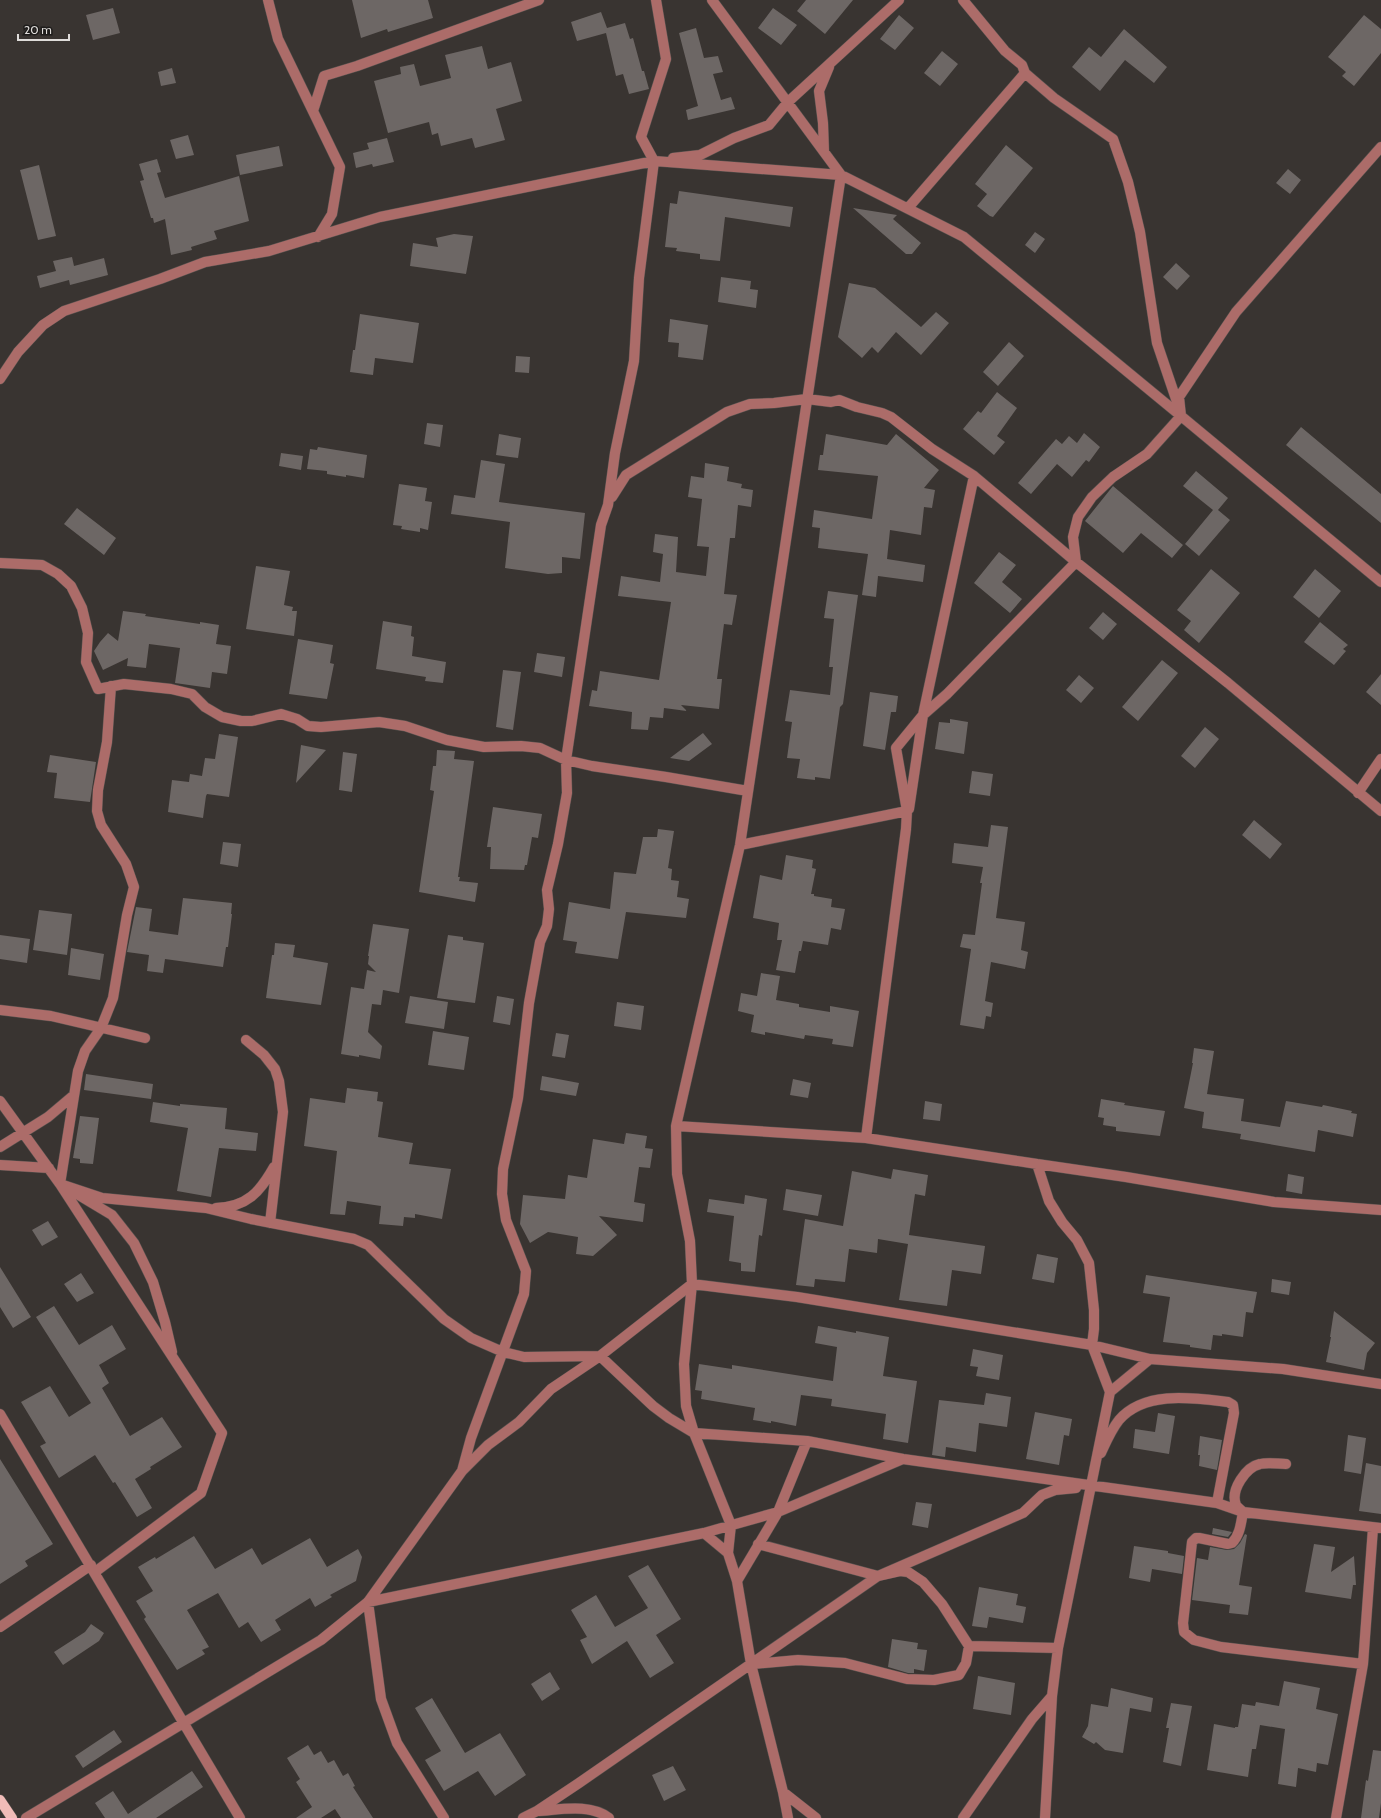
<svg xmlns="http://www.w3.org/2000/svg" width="1381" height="1818" viewBox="0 0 1381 1818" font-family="Cabin,sans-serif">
<rect width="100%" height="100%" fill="#393431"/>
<path fill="#6d6765" d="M352,0h76l5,18 -45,14 -1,-3 -26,9z
M806,0h47l-28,34 -28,-23z
M113,8l7,25 -27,7 -7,-25z
M773,8l24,17 -16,20 -23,-17z
M601,12l6,16 18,-5 5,16 3,-1 9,33h2l5,18 -20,5 -6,-20 -7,2 -10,-43 -29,8 -6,-19z
M899,15l15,13 -19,22 -15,-11z
M1364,15l17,14v24l-27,33 -12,-10 4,-4 -18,-15z
M696,28l8,30 14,-2 5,16 -10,2 8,26 10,-3 4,12 -47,11 -2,-10 12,-4 -19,-73z
M1124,29l43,38 -13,16 -29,-23 -25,31 -28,-24 17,-20 12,10z
M482,46l6,23 23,-7 11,39 -26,8 9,31 -30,8 -3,-10 -31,8 -3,-13 -6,2 -3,-13 -41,11 -14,-52 27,-7 -1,-7 14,-3 6,22 31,-8 -6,-23z
M942,51l16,13 -18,22 -16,-13z
M172,68l4,15 -15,3 -3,-14z
M188,135l6,20 -18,4 -6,-19z
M387,138l7,24 -21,5 -1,-3 -16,4 -3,-15 16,-4 -2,-6z
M1006,145l27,23 -40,49 -3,-1 -13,-10 10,-12 -12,-10z
M279,146l4,20 -43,9 -4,-20z
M157,159l4,13 -4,1 8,25 74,-22 10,45 -35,10 3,8 -26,8 1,3 -21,5 -6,-36 -11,4 -1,-5h-2l-11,-37 4,-1 -5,-16z
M39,165l17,71 -18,4 -18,-70z
M1288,169l13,11 -11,14 -14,-11z
M679,191l114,16 -3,20 -65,-10 -5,44 -20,-2v-5l-24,-3 1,-3 -12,-1 5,-44 7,1z
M853,208l44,7 -4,4 28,24 -9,11h-6z
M1035,232l10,7 -10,14 -10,-8z
M454,234l19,2 -7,38 -56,-8 3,-23 25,4 -2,-9z
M72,257l2,9 30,-8 4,17 -38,10 -1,-5 -29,8 -3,-12 19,-5 -3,-10z
M1176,263l14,13 -13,14 -14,-13z
M721,277l30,4 -1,8 8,1 -2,18 -38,-6z
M849,283l26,5 46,39 15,-15 13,11 -28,32 -25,-23 -18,21 -6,-6 -10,11 -24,-21z
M360,314l59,9 -6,40 -38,-5 -2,17 -23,-3 3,-22h2z
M670,319l38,6 -5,35 -25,-3 1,-14 -11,-1z
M1009,342l15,14 -26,30 -15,-14z
M516,356l14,1 -1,16 -14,-1z
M997,392l20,16 -20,28 8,6 -11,13 -31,-26 15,-18 3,2z
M427,423l16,2 -3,22 -16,-3z
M1301,427l80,67v29l-95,-78z
M1084,433l16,14 -11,15 -3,-2 -14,17 -15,-13 -26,30 -13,-11 38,-44 6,5 7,-8 8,7z
M499,434l22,4 -3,20 -22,-3z
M826,434l61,11 9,-11 43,36 -15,18 11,2 -3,18 -8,-1 -3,28 -31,-5 -3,29 38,6 -2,17 -45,-6 -2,21 -14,-2 6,-41 -50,-6 2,-20 -8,-1 2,-17 58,9 6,-43 -60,-6 2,-15h3z
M318,447l49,8 -3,23 -18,-3v2l-19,-3v-3l-20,-2 3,-20 7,1z
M281,453l22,3 -2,14 -22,-4z
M481,460l24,4 -6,38 86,11 -5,46 -18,-2v16l-14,1 -43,-6 5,-46 -59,-8 3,-19 21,3z
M705,463l24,4 -2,14 15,3 -1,4 12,2 -2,17 -13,-2 -3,33h-5l-6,56 13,1 -5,30 -8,-1 -7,55h5l-3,30 -38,-4 6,6 -23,-3 -1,10 -13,-1 -2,13 -17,-1 1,-17 -43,-6 3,-16 5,1 3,-20 59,9 12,-78 -53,-6 3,-20 39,6 3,-28 -10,-2 2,-18 23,3 -2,35 30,4 3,-29 -12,-1 5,-47 -14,-2 3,-21 13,2z
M1196,471l32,27 -10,12 12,10 -31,36 -14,-12 28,-34 -30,-24z
M399,484l28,4 -2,13 7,1 -4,28 -8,-2v4l-19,-3 1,-3 -9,-1z
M1113,486l70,59 -11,13 -31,-25 -18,20 -38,-32z
M77,508l39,30 -12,17 -40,-31z
M999,552l17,13 -14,17 20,17 -12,14 -36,-30z
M256,566l34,5 -6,34 9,2 -1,4h5l-3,25 -48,-7z
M1211,569l29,24 -41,50 -15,-13 7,-9 -14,-11z
M1315,569l26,22 -22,27 -26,-21z
M828,591l30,4 -15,109 -3,3 -10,72 -15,-2v3l-18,-2 3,-19 -13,-1 5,-36 -7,-1 5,-31 40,5 3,-28h-4l5,-48 -10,-1z
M123,611l23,3 -1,2 55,8v-2l19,3 -3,19 15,2 -4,28 -15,-2 -2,16 -35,-5 5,-35 -31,-4 -3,24 -19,-2 1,-8 -25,12 -9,-19 6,-9 8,-9 10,8z
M1103,612l14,12 -14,16 -14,-12z
M383,621l29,5 -1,10 3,1 -2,19 34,6 -3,21 -18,-2 1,-4 -50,-8z
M1320,622l28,23 -5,4 3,2 -12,14 -30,-23z
M298,639l35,6 -3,18 4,1 -7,35 -38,-5z
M537,653l28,4 -3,20 -28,-5z
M1162,660l16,13 -40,48 -16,-14z
M503,670l18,2 -8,58 -17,-3z
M1381,674v31l-15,-13z
M1079,675l15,13 -13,15 -15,-13z
M870,692l28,4 -2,16h-5l-6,38 -22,-4z
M950,719l18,3 -4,32 -29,-5 4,-27 11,1z
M1205,727l14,12 -24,29 -14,-12z
M703,733l9,11 -23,17 -19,-3z
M219,734l19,3 -9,60 -22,-3 -1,2 -3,22 -35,-6 4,-32 17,2 1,-8 12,2 3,-18 10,1z
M301,745l25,5 -30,33z
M437,750l18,1 -1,8 20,2 -16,116h2l-1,4 19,2 -3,19 -56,-10 15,-101 -4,-1 3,-24h3z
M343,752l14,2 -5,38 -13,-2z
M50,755l46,7 -6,40 -36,-4 3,-25 -10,-1z
M972,771l21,3 -3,22 -21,-3z
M493,807l49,7 -4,24 -6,-1 -5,28h-2l-1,5 -34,-1 1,-22h-4z
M1254,820l28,24 -12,15 -28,-24z
M991,825l17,2 -12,91 29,4 -4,28 7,2 -3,17 -34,-7 -6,39 8,2 -2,14 -5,-1 -2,13 -24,-4 11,-76 -11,-2 3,-13 12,1 7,-52h-2l3,-16 -31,-4 2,-20 34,4z
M658,829l16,2 -6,37 4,1 -1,11 8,1 -2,16 12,2 -3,19 -60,-6 -8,47 -43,-6 2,-11 -14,-2 6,-38 41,7 4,-37 22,2 7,-37h14z
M223,842l18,2 -3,23 -18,-3z
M786,855l27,5 -1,8 4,1 -5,25h3v2l18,3 -1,8 14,2 -4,21 -10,-2 -3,17 -25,-4 -2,10h-2l-4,22 -19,-3 6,-30h-5l2,-17 -26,-5 7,-43 22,5z
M183,898l49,5 -1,11h1l-4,33h-2l-3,20 -58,-8 -2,14 -16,-2 2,-16 -22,-3 9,-45 16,2 -3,22 29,4z
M39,910l33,4 -5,41 -34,-5z
M373,924l36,5 -10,64 -16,-3 -2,15 -9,-1 -4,28 14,14 -2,13 -21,-4v2l-18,-3 10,-67 13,2 3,-19 9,2 -8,-8 1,-8h-1z
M0,935l30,4 -3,24 -27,-4z
M448,935l15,2v3l21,3 -9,60 -38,-5z
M275,943l20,2 -2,12 35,6 -7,42 -55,-7 6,-43h2z
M71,948l33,6 -4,26 -32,-5z
M761,973l19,3 -4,24 23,4v3l31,5v-6l29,5 -6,36 -21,-3 1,-5 -28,-4 -1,4 -39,-7v3l-14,-3 3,-17 -16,-4 3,-18 16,3z
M410,996l38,6 -4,27 -39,-6z
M497,996l17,3 -4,26 -17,-3z
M617,1002l27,4 -3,24 -27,-4z
M433,1031l36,6 -5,33 -36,-5z
M556,1033l13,2 -4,23 -13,-2z
M1194,1048l20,3 -7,43 37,5 -3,22 39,6 6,-26 36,6 1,-2 29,6 -1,2 6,1 -4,23 -35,-7 -3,22 -75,-13 1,-5 -39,-6 2,-16 -20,-4 9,-45h-1z
M86,1074l67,10 -2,15 -67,-9z
M542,1076l37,7 -3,13 -36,-6z
M793,1079l18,4 -3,15 -18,-3z
M347,1088l31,4 -1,9 6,1 -5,35 35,6 -4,21 42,5 -9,50 -27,-5v4l-11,-1 -1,9 -24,-2 2,-18 -34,-5 -2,14 -15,-1 7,-63 -33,-5 6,-48 35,5z
M1101,1099l24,4 -1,2 41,6 -5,25 -44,-5v-4l-13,-2 1,-7 -6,-1z
M925,1101l17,3 -2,17 -17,-2z
M153,1102l27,4v-2l47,4 -2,21 33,4 -2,18 -37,-3 -8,49 -34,-6 11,-63 -38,-6z
M80,1116l19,2 -6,46 -13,-1v-4l-7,-1z
M626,1133l21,3 -2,12 8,1 -3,19 -11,-1 -5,35 11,2 -2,18 -44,-6 18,19 -24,21 -17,-2 2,-17 -30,-5 -18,11 -10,-19 3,-29 42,4 3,-24 19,3 6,-39 31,5z
M893,1169l35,6 -3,21 -10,-2 -6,41 76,11 -4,28 -29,-4 -5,36 -48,-6 9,-56 -30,-5 -1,14 -28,-4 -4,33 -30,-3 -1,8 -18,-2 9,-66 38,7 9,-55 39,8z
M1288,1174l16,3 -2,17 -16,-3z
M786,1189l36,6 -4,21 -35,-6z
M745,1195l22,4 -5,37 -3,-1 -4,37 -14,-1v-8l-12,-2 5,-45 -27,-4 2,-13 35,5z
M48,1221l10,16 -16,9 -10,-16z
M1037,1254l21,4 -4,25 -22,-4z
M0,1267l31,50 -18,11 -13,-21z
M81,1273l13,20 -17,9 -13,-18z
M1146,1275l111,17 -4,21 -7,-1 -3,25 -21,-3v2l-9,-1 -2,15 -21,-3v-2l-27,-3 7,-45 -27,-4z
M1272,1279l19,3 -2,13 -18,-3z
M54,1306l25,39 33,-20 14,24 -27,16 10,18 -7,5 28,48 32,-19 20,30 -32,20 1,2 -16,10 17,29 -15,9 -22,-35 -2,1 -18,-28 -36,23 -19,-32 6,-3 -25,-41 29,-16 19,31 22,-14 -55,-86z
M1334,1311l41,32 -8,10 -3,17 -38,-8 5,-25h-1z
M818,1326l38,7v-2l33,6 -6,39 34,5 -9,62 -25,-4 3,-25 -55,-8 1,-7 -31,-4 -5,31 -25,-5v2l-18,-3 2,-12 -54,-9 1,-8 -7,-1 4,-26 33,5v-4l101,16 4,-34 -22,-4z
M973,1349l30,6 -4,25 -23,-4 2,-9 -8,-1z
M986,1393l25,4 -4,30 -28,-4 -3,29 -30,-5 -1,10 -13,-2 7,-55 45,5z
M1035,1412l37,7 -3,17 -5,-1 -5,30 -33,-6z
M1158,1413l17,3 -6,38 -36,-6 2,-19 20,3z
M1348,1435l18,3 -5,36 -17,-3z
M1200,1436l22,4 -5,30 -18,-4 1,-11h-2z
M0,1459l53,85 -28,17 3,5 -28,18z
M1366,1463l15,3v48l-22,-3z
M916,1502l16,2 -4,24 -16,-3z
M1213,1528l19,4 -4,5 -16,-3z
M1245,1534l2,1 -8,50 13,2 -4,28 -19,-2 1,-8 -38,-5 5,-42 11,2 2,-13 17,3 7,-1 6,-6z
M194,1536l21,33 37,-21 10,17 48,-27 17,29 31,-18 4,8 -6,24 -26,14 2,2 -17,10 -5,-9 -35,22 6,10 -20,12 -13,-20 -9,6 -21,-35 -31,17 22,37 -7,3 3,4 -28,16 -33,-51 2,-2 -10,-16 17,-10 -15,-24 17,-10 1,2z
M1314,1544l21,3 -4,25 23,-16 2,29h-3l-2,14 -46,-7z
M1134,1546l34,5v2l16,3 -2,18 -30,-5 -2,13 -21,-4z
M648,1565l33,54 -25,16 18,28 -24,15 -23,-37 -35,23 -12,-24 7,-3 -16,-27 25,-15 19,32 33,-19 -20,-32z
M979,1587l39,7 -2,11 10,2 -3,16 -34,-6 -2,11 -15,-2z
M91,1624l13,9 -5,8 -36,24 -9,-13 31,-20z
M892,1639l26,4 -1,6 10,1 -3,21 -10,-2v4h-6l-20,-6z
M550,1672l10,17 -18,12 -11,-17z
M978,1676l37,7 -4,32 -38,-6z
M1284,1681l36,7 -4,21 22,5 -10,51 -11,-2 -1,9 -18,-4 -2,19 -18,-3 7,-55 -25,-4 -4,24h-4l-4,28 -41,-7 7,-46 21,4v-1h3l4,-23 13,2 1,-4 23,4z
M1111,1688l42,10 -2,14 -21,-4 -7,45 -18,-3 -9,-8 -2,2 -12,-7 6,-11 3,-22 17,3z
M432,1698l33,55 35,-20 26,42 -31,21 -17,-25 -34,20 -19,-31 16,-9 -26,-43z
M1171,1703l21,3 -11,60 -18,-4 6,-34h-3z
M114,1730l8,12 -39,26 -8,-12z
M308,1745l6,10 7,-4 7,12 6,-3 9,16 5,-3 7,13 -2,1 20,31h-32l-6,-9 -14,9h-25l16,-11 -16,-25 4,-3 -13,-21z
M1373,1750l8,1v52l-2,15h-18l5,-38 2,1z
M673,1766l13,24 -22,11 -12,-26z
M192,1771l11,16 -47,31h-51l-10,-15 18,-12 15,23z"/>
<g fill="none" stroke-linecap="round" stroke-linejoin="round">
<g stroke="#57524f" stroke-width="11">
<path id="minor" d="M268,0l10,39 62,128 -8,47 -14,23
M712,0l129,175 -101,670 -64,281 1,48 13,67 2,43 -8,80 2,42 8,27 37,92 -3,28 9,28 14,83 32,128 5,26
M963,0l42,51 17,14 3,8 29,25 59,41 15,43 12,50 17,111 21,62
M313,111l11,-35 33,-10 182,-66
M1381,147l-145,165 -57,85 2,19 200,166
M824,152l-1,-29 -4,-32 10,-24
M673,158l27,-3 34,-17 35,-13 19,-23 111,-102
M908,208l117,-135
M0,379l18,-27 25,-27 21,-14 96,-32 45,-17 64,-11 111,-34 274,-56 187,14 123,62 217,179
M612,497l14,-22 101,-63 23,-8 24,-1 33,-4 24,3 8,-2 18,7 25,6 9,4 41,32 42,27 102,86 152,121 153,128
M0,563l42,2 16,9 13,12 11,22 6,25 -2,29 12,27 26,-5 47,5 21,5 13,13 17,10 19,4h11l29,-7 16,5 11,7 13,1 58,-5 26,4 42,14 37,7 37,-1 19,2 26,12 26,6 74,11 82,14
M1358,793l23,-34
M909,809l14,-94 51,-239
M907,811l-1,18 -40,309 171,26 12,37 13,21 15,18 12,23 5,47v19l-2,16 18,47 -52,256 -6,48 -7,122
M740,845l167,-34 -11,-63 27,-33 24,-21 129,-132 -3,-25 5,-20 14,-20 21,-20 34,-23 34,-38
M0,1010l51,6 94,22
M246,1040l18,15 11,14 4,12 4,31 -13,111
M0,1101l60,83 162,249 -21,60 -106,79
M676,1126l190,12
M0,1147l48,-30 26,-22
M1037,1164l89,13 148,25 107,8
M0,1165l49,3
M60,1184l42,14 104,10 45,11 103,20 14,6 76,74 27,19 32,14 21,5 76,-1 53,50 16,12 25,15 113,8 96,18 314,44 26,9 138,16
M60,1184l18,-113 7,-20 16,-23 12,-30 14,-83 7,-28 -8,-23 -25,-39 -4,-14 1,-21 9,-48 4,-56
M77,1194l35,21 22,28 19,39 12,40 7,30
M216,1208c31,-1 44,-16 58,-41
M1110,1392l40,-33 133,10 98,15
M0,1414l240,404
M1101,1453c5,-11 10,-23 18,-33 26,-30 75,-22 109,-18l5,3 1,8 -17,90
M1286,1464c-8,0 -18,-2 -26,0 -14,3 -30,26 -24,41 1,2 4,4 7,7 -2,11 -3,23 -11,31l-4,1 -29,-6h-3l-4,4 -9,81 1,9 10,8 27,7 142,17
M462,1471l9,-33 53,-144 2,-23 -20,-51 -4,-26 1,-25 15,-71 11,-95 11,-61 7,-16 2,-17 -2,-19 11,-46 9,-51 -1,-33 35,-235 7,-20 7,-52 19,-92 5,-83 15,-117 -13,-24 25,-78 -10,-59
M704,1533l24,20
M758,1544l120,32 22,-5 8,1 15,10 19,22 27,42 89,2
M737,1581l41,-69 29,-71
M0,1627l91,-62
M753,1664l45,-4 47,3 62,16 27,1 25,-5 7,-12 3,-17
M783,1792l33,26
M537,1811c22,-1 53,-8 72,7
M26,1818l295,-178 47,-38 94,-131 26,-26 31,-23 32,-33 49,-33 92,-72 105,13 295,48 58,14
M444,1818l-47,-75 -16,-44 -13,-97 336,-69 74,-21 125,-53
M523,1818l14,-7 42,-28 299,-207 145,-63 19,-18 13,-5 21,-2
M963,1818l69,-99 20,-23
M1336,1818l27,-154 10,-136"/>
</g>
<g stroke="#57524f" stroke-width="11">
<path id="major" d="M0,1800l12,18"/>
</g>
<use href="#minor" stroke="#ac6c69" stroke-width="10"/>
<use href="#major" stroke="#f1bcb8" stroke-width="10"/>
</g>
<path d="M18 34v6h51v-6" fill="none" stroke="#dfdcda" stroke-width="2"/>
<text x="24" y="34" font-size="12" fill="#dfdcda" stroke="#1e1c1b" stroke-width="3" paint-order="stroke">20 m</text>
</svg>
